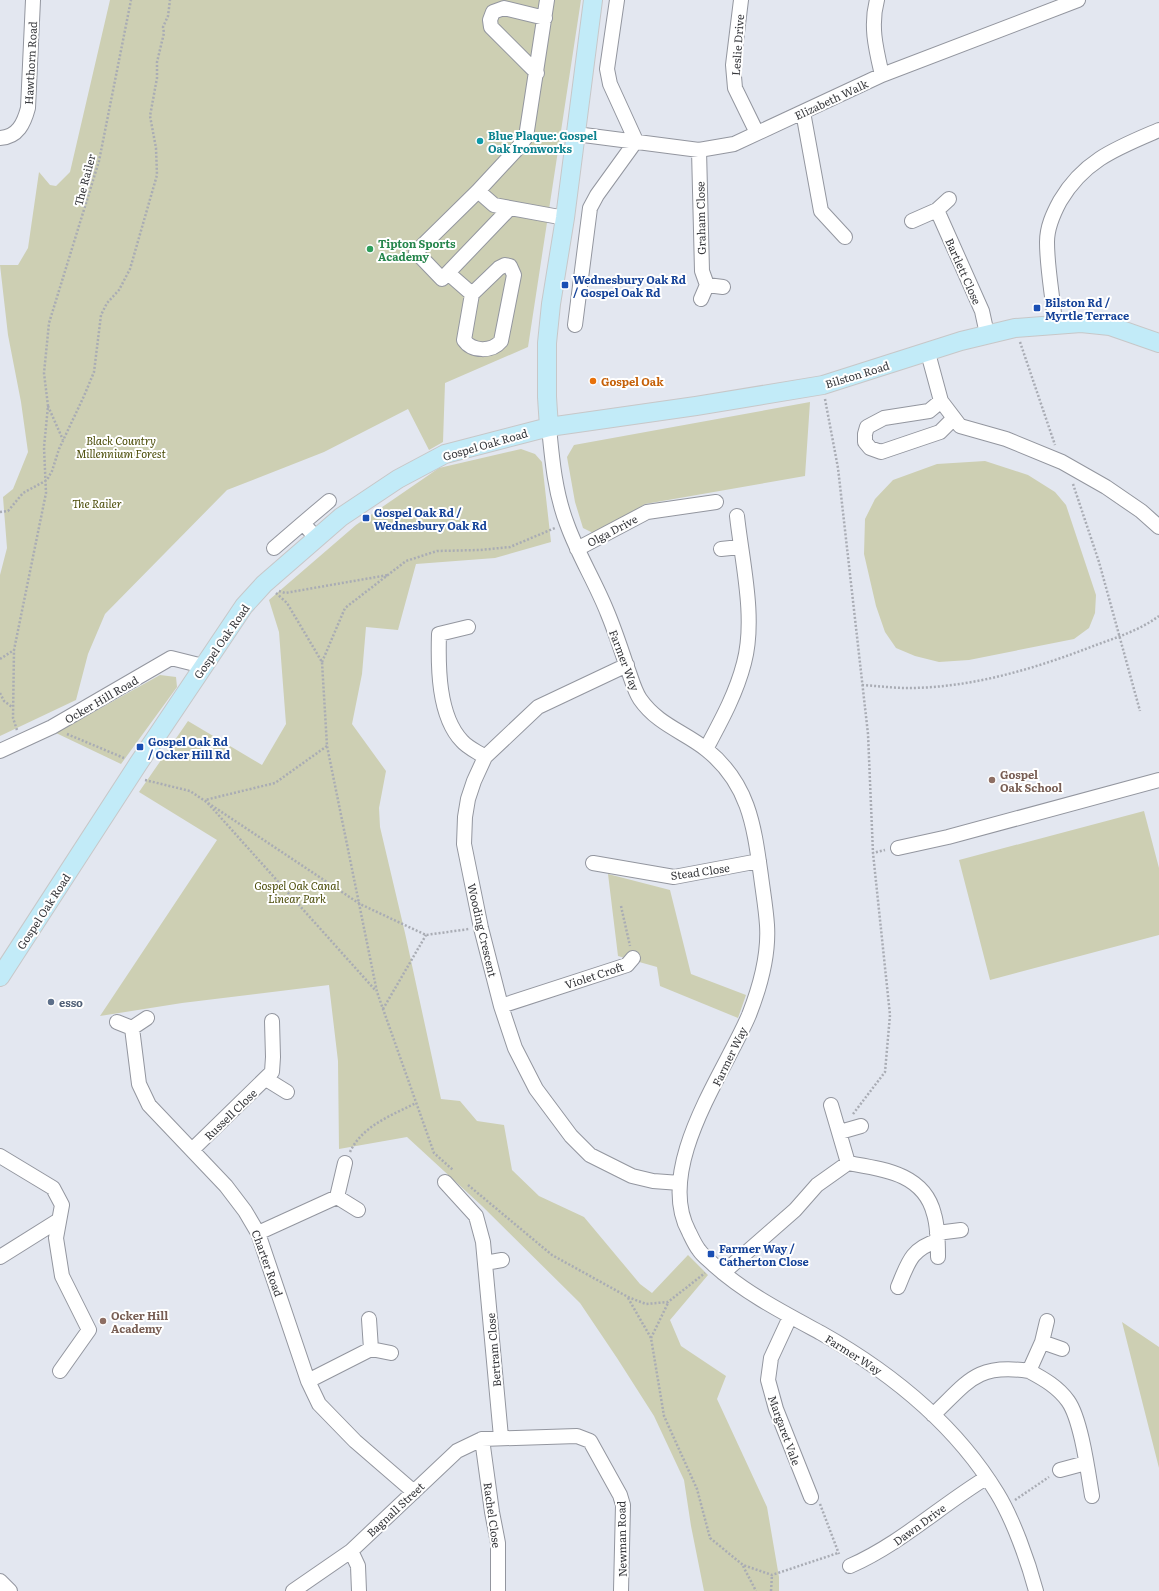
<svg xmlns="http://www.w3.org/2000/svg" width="1159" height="1591" viewBox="0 0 1159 1591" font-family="Literata,serif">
<rect width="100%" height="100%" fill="#e3e7f0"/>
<path fill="#cdcfb3" d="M110,0h471l-53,347 -83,36 -2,59 -14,8 -21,-41 -84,43 -97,38 -122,124 -17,40 -12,46 -76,36v-161l7,-27 -4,-51 10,-8 15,-37 -7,-50 -13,-67 -8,-70h18l10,-17 11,-76 11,13 6,1 14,-14z
M810,402l-5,74 -160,28 -48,31 -14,-7 -8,-26 -8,-45 7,-12z
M521,449l14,5 7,8 9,80 -56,16 -79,6 -18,66 -32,-3 -4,47 -10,50 34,47 -7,37 1,19 25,106 36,166 19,2 17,20 27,4 8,45 27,26 45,21 56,67 12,9 36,-38 20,20 -38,45 11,26 45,30 -9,23 50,108 12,70v14h-75l-13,-65 -7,-46 -30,-64 -37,-58 -37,-55 -98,-97 -75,-69 -68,12 -1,-88 -9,-76 -147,18 -82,13 117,-176 -78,-48 49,-71 74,44 24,-41 -7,-92 -10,-32 87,-75 83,-57z
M985,461l43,14 27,17 11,13 30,90 -1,18 -6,15 -15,11 -105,21 -30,2 -24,-6 -19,-8 -11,-16 -9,-26 -12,-52 1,-35 10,-20 18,-19 44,-16z
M160,675l16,2 1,10 -56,77 -65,-31z
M1144,811l15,57v67l-169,45 -31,-120z
M608,874l62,16 21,84 55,21 -8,23 -78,-32 -3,-19 -39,-11z
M1122,1322l37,25v121z"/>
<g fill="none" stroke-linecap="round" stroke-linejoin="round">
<g stroke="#93969f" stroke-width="16">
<path id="minor" d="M741,0l-8,65 2,23 22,45
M877,0c-7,26 -1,49 5,75
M537,73l-46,-46 -1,-7 3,-8 11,-4 41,10
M803,112l18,99 24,26
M576,134l123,16 35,-6 148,-69 196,-75
M0,138c18,-1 24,-15 28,-30l5,-108
M699,150l3,121 5,14
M478,191l16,14 71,13
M510,208l-68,71 -26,-27 62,-61 39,-42 9,-12 21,-137
M937,210l45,101 5,23
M912,221l25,-11 12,-11
M505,265l5,1 4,9 -13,66c-9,11 -29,11 -37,-1l8,-46 27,-26z
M448,273l24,21
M701,299l6,-14 16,2
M1055,324c-2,-27 -8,-55 -8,-82 0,-15 6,-28 13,-41 24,-41 57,-53 99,-71
M575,325l15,-117 7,-13 39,-54 -26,-57 -3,-15 10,-69
M928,353l13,48 19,25 46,13 56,23 44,25 35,24 18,16
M941,401l-12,10 -45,7 -17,9 -2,7v8l5,6 11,4 59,-20 14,-14
M549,427c3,32 6,66 18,97 11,31 29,59 41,90 7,17 13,35 19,53 4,10 7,23 13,32 18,26 45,33 67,51 42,34 47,76 54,126 2,16 5,33 6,49 2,30 -7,62 -18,90 -24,57 -95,153 -60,217 3,6 6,13 10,18 4,6 10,10 15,15 31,28 70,48 107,68 69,39 134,91 176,160 16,26 31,68 39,98
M317,539l-14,-16 26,-22
M274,548l29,-25
M577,549l70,-37 69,-10
M721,549l19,-2
M468,627l-29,7c-1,32 -1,82 23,107 6,7 16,11 23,16
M627,665l-89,42 -53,50 -11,24 -6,18 -3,18 -1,27 17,84 20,78 14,42 21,41 35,47 19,19 42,21 21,5 27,2
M706,749c15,-28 30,-55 38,-86 12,-45 -2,-101 -7,-147
M0,751l52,-24 119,-69 32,8
M898,848l50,-11 211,-57
M593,863l81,14 85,-16
M501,1006l126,-41 6,-7
M117,1022l15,6 15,-10
M132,1028l7,56 10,21 77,81 19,25 13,22 50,148 11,23 36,37 59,51
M266,1079l21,13
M840,1132l21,-6
M193,1149l79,-77 1,-15 -1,-36
M0,1156l53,32 9,17 -6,33 6,38 27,54 -29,41
M848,1163c34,6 76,10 86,51 4,13 4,29 4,43
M445,1182l31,34 7,26 18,195
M337,1197l8,-34
M258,1233l79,-36 21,13
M937,1233l24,-3
M0,1257l59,-37
M485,1263l17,-3
M723,1273l72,-63 22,-25 31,-22 -17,-58
M898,1287c10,-24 13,-38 39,-46
M790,1317l-19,41 -3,22 8,29 35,88
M1042,1342l20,7
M371,1349l20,4
M1029,1371c15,8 29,16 39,30 13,18 20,71 24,95
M308,1381l63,-32 -2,-30
M933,1415c35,-33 43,-52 96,-44l13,-29 5,-21
M482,1439l10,73 6,31v48
M1060,1470l26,-7
M351,1551l7,15 1,25
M850,1566c50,-22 90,-60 136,-88
M0,1581l10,10
M293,1591l58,-40 106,-100 25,-12 95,-3 13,5 30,54 3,10 -2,86"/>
</g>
<g stroke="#c7c7c8" stroke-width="20">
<path id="major" d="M549,427l-2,-30v-54l4,-39 14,-86 28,-218
M0,977l138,-213 106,-158 20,-22 77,-67 57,-38 47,-25 104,-27 147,-21 127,-21 138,-44 54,-13 66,-5 29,3 49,17"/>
</g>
<path stroke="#a9acb4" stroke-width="2.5" stroke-dasharray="2 2" stroke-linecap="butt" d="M1020,342l35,103
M825,399l13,69 30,266 5,119 12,-3
M48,406l15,34
M1073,484l26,78 41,149
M0,512l8,-1 15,-18 24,-13 5,-9 7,-22 25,-53 10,-24 7,-57 6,-12 12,-13 11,-21 27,-94 -1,-27 -6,-32 7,-38v-16l7,-29 -1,-6 5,-11 2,-16
M279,591l6,2 103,-18
M276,593l11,10 35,59 5,84 50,246 57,161 19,17
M0,659l14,-9
M322,662l23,-54 61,-47 31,-10 43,-1 30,-3 45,-19
M862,685c16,1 31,3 46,3 64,0 129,-20 188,-43 22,-8 44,-15 63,-29
M0,693l4,8 8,6
M17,730l-4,-12 1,-68 32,-157 -2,-46 4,-41 -4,-33 5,-50 50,-162 32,-161
M67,734l57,24
M327,746l-52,37 -70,17 171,191
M145,780l45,11 170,113 66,31 43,-6
M621,906l9,40
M383,1009l43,-74
M853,1114l32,-42 5,-57 -17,-162
M350,1152c12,-26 42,-37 66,-49
M468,1185l84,70 76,42 18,7 22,-2 37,-29
M628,1298l23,40 13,78 33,73 13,49 33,27 29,10 66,-22
M651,1338l17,-35
M1015,1500l34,-23
M820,1504l19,50
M743,1566l13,25
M771,1591l1,-16"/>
<use href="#minor" stroke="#fff" stroke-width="14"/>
<use href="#major" stroke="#c2ebf8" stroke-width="18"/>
</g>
<circle fill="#0f9aa8" stroke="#fff" stroke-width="1.5" cx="480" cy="141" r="4"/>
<circle fill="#2e9e5b" stroke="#fff" stroke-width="1.5" cx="370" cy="249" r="4"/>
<g fill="#1a4fb4" stroke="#fff" stroke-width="1.5">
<rect x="561" y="281" width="8" height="8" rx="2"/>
<rect x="1033" y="304" width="8" height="8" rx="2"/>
<rect x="362" y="514" width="8" height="8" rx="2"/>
<rect x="136" y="743" width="8" height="8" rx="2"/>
<rect x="707" y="1250" width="8" height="8" rx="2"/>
</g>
<circle fill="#e8710a" stroke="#fff" stroke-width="1.5" cx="593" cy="381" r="4"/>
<g fill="#8d6e63" stroke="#fff" stroke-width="1.5">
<circle cx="992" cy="780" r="4"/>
<circle cx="103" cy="1321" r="4"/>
</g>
<circle fill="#5c6f8a" stroke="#fff" stroke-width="1.5" cx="51" cy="1002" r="4"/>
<g text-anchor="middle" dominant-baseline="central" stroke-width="4" stroke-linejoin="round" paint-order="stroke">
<g font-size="11" fill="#37383c" stroke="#fff">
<text transform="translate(737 45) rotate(-86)">Leslie Drive</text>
<text transform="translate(30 63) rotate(-87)">Hawthorn Road</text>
<text transform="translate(831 99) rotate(-25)">Elizabeth Walk</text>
<text transform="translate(84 180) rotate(-75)">The Railer</text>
<text transform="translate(700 218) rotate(-91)">Graham Close</text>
<text transform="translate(964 271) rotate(66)">Bartlett Close</text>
<text transform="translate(857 374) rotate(-17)">Bilston Road</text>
<text transform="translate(485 444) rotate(-16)">Gospel Oak Road</text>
<text transform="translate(612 530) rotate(-28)">Olga Drive</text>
<text transform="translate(221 641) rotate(-55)">Gospel Oak Road</text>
<text transform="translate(625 660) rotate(69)">Farmer Way</text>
<text transform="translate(101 699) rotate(-30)">Ocker Hill Road</text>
<text transform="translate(700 871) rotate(-8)">Stead Close</text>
<text transform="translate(43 911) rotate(-57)">Gospel Oak Road</text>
<text transform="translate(483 930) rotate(77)">Wooding Crescent</text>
<text transform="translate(594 975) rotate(-18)">Violet Croft</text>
<text transform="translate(729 1056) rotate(-64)">Farmer Way</text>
<text transform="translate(230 1114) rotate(-44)">Russell Close</text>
<text transform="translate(268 1263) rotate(70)">Charter Road</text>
<text transform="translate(493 1350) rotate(-95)">Bertram Close</text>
<text transform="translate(854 1354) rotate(32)">Farmer Way</text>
<text transform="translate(785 1430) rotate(70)">Margaret Vale</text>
<text transform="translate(395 1509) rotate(-43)">Bagnall Street</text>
<text transform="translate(493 1515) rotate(82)">Rachel Close</text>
<text transform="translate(919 1524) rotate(-36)">Dawn Drive</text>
<text transform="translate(621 1539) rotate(-91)">Newman Road</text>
</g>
<g font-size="11" font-weight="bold" fill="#0d838f" stroke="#fff" text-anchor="start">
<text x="488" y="135">Blue Plaque: Gospel<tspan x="488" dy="13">Oak Ironworks</tspan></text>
</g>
<g font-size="11" font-weight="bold" fill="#27864d" stroke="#fff" text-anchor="start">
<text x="378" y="243">Tipton Sports<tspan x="378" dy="13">Academy</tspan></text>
</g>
<g font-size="11" font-weight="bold" fill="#164399" stroke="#fff" text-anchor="start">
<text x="573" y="279">Wednesbury Oak Rd<tspan x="573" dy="13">/ Gospel Oak Rd</tspan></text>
<text x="1045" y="302">Bilston Rd /<tspan x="1045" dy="13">Myrtle Terrace</tspan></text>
<text x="374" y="512">Gospel Oak Rd /<tspan x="374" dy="13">Wednesbury Oak Rd</tspan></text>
<text x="148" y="741">Gospel Oak Rd<tspan x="148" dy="13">/ Ocker Hill Rd</tspan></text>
<text x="719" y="1248">Farmer Way /<tspan x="719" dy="13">Catherton Close</tspan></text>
</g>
<g font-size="11" font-weight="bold" fill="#c56008" stroke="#fff" text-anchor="start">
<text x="601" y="381">Gospel Oak</text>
</g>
<g font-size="11" font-style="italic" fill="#4b4c08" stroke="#fff">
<text x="121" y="440">Black Country<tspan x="121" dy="13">Millennium Forest</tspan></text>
<text x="97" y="503">The Railer</text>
<text x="297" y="885">Gospel Oak Canal<tspan x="297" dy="13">Linear Park</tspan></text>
</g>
<g font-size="11" font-weight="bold" fill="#785e54" stroke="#fff" text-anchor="start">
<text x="1000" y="774">Gospel<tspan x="1000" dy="13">Oak School</tspan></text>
<text x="111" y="1315">Ocker Hill<tspan x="111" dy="13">Academy</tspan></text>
</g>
<g font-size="11" font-weight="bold" fill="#4e5e75" stroke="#fff" text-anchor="start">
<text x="59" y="1002">esso</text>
</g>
</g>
</svg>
